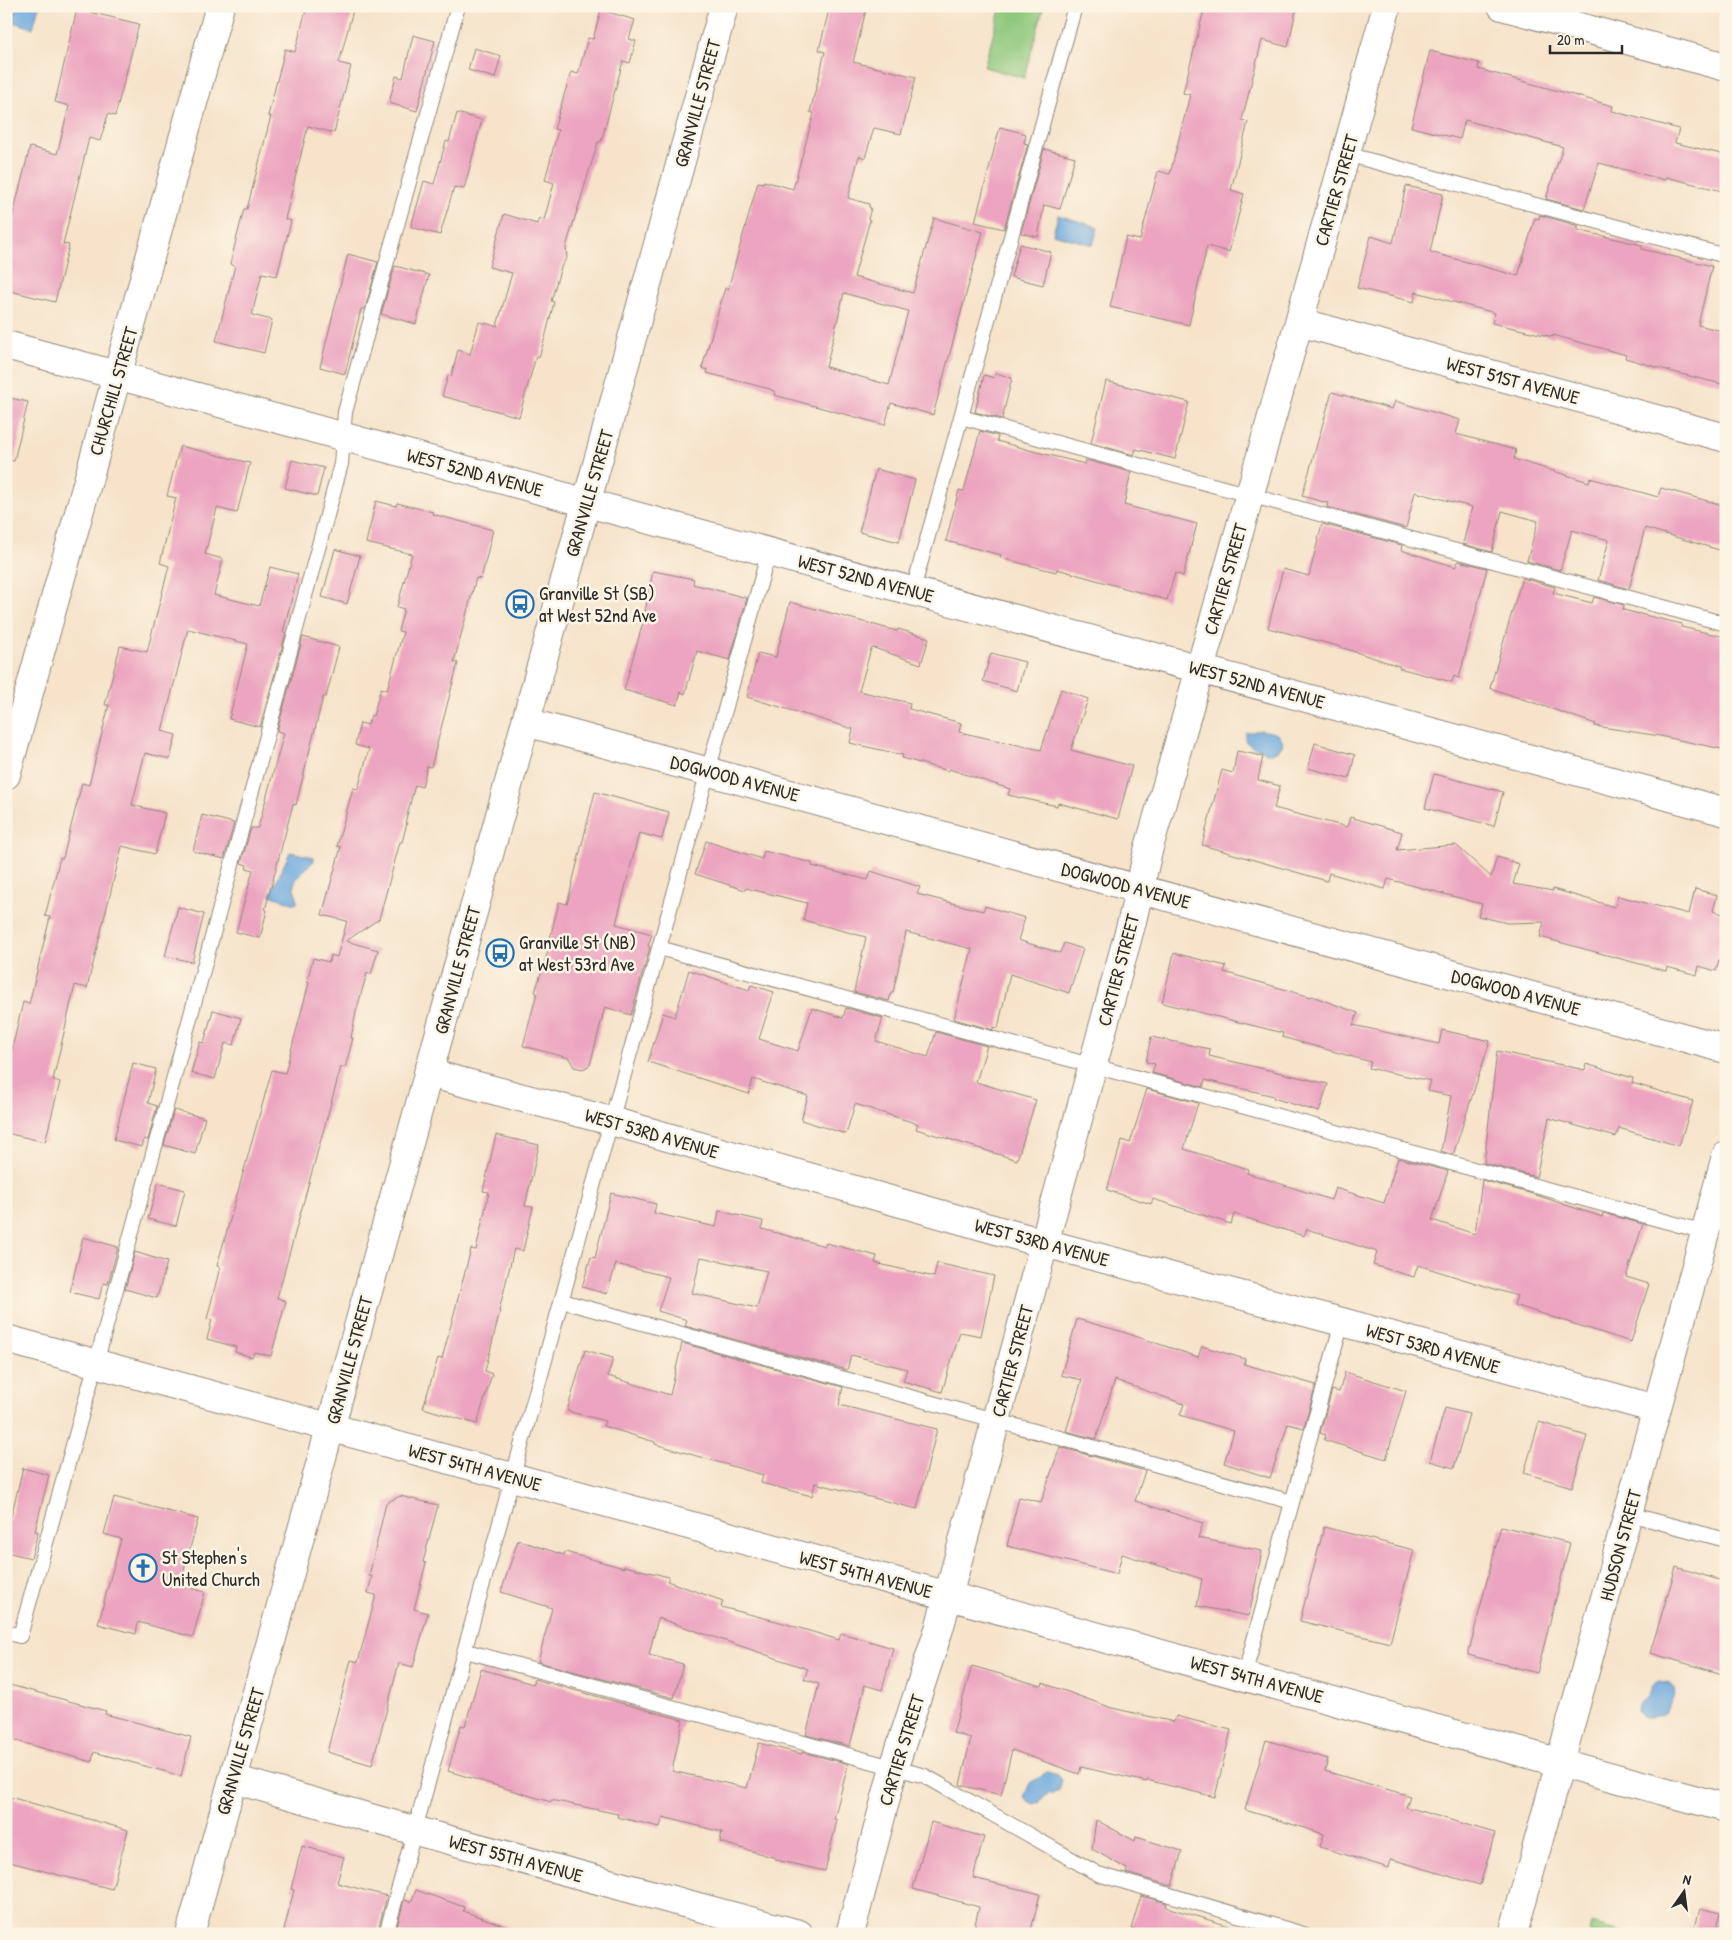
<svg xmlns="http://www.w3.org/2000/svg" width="1732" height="1940" viewBox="0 0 1732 1940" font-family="'Patrick Hand',sans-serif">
<rect width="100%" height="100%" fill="#fcf5e5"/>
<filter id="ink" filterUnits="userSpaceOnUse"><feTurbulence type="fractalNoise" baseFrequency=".02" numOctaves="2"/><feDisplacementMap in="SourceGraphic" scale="10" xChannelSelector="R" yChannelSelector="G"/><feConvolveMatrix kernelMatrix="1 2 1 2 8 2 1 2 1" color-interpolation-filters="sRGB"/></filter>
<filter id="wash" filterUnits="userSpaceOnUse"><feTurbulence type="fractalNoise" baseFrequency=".0096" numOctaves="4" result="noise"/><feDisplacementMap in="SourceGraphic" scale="20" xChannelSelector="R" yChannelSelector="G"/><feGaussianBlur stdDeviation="1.12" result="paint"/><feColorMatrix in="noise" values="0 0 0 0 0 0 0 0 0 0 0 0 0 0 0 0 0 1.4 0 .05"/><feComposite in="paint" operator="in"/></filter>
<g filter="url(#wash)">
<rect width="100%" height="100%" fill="#f6e3ca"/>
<path fill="#8fc87d" stroke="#5d7a54" d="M1001,6h43l-20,72 -40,-11z
M1592,1924l35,10h-38z"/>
<path fill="#6da9de" stroke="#4c6a84" d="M17,6h22l-6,22 -20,-6z
M1058,215l40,12 -5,18 -40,-11z
M1261,730c5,1 11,2 16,4 13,9 1,20 -11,19 -7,-7 -16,-4 -21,-13l1,-7z
M290,852l24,5v4c-6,6 -21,17 -20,26 1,6 4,10 3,16l-2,1 -25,-9z
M1659,1682l12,2 3,4 1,7 -6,9 -4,10 -16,5h-6l-6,-8c2,-12 7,-8 12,-16 3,-6 3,-10 10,-13z
M1047,1772l11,3 4,5 -3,10 -14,6 -5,6 -6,3 -6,-3 -4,-5 6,-14z"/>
<g id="blocks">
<path fill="#eca4c0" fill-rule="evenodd" d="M307,6h47l-15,57 12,3 -17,67 -26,-7 -23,93 6,2 -14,55 -15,-3 -10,42 20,5 -8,33 -48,-12 19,-75 -5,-2 14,-55h3l24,-93h-3l17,-67 10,3z
M830,6h37l-14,56 63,15 -15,57 -27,-6 -9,30 -6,-2 -11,42 21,6v3l2,1 -3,11 2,1 -16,57 59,16 21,-75 49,14 -50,183 -42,-12 -6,22 -111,-30 1,-3 -5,-3 -63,-16 1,-3 -6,-2 23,-80 3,1 30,-107 5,1 1,-2 29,8 21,-76 -4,-1 15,-60 -6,-2zM844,293l64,18 -19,74 -63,-18z
M1205,6h92l-9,41 -26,-7 -20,80 6,2 -17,68 13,4 -15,58 -22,-6 -18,79 -79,-18 16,-70 14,3 18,-69 12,3 20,-79 -7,-2z
M77,9l62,15 -24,92 -7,-2 -8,27 -11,-3 -26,106 6,1 -14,57 -49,-12v-61l3,1 21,-83 27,7 12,-48 -14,-4z
M601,10l34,10 -6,19 7,2 -6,22 -7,-2 -22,81h-3l-32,105 1,10 -6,10 -10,34 3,1 -9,36 -6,19 -3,-1 -17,61 -77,-21 6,-20 3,1 7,-27 12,4 9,-32 18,4 15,-53 -23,-6 15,-53 33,10 2,-6 5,2 10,-37 -9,-3 13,-50 -4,-1 17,-57 7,2 10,-36 5,1z
M413,35l22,6 -18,70 -28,-8 7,-27 7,2z
M474,48l27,8 -6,22 -27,-8z
M1430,51l49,12 -1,6 135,37 -1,5 67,18 -4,14 51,12v37l-60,-15 -1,3 -66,-17 -15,46 -38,-10 17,-52 -98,-27 -5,19 -49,-12z
M457,113l25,7 -18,69 -10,-2 -14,48 -29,-8 13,-46 10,3 12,-43 3,1z
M1000,127l26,7 -2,9 4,1 -24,85 -29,-7z
M1044,149l31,8 -15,52 -16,-4 -6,32 -17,-4z
M1406,186l37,8 -13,58 88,24 17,-58 4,1 1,-4 39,11 -2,4 65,15v4l70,17 -14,59 28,7v53l-49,-12 -52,-15 1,-3 -73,-20v2l-61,-14 3,-10 -79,-21 -2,10 -57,-14 14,-52 22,7z
M1020,244l31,8 -8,33 -32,-8z
M348,254l30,8 -13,47h-4l-16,65 -25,-7z
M395,266l34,9 -13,49 -35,-10z
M996,373l16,5 -10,41 -27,-7 9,-37 10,3z
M1106,381l83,21 -14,57 -39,-10 -2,6 -43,-12z
M1332,392l60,17 3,-8 65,19 -4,14 60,16 -2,9 75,23 1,-4 68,19 3,-9 65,18v46l-81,-24 -16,61 -31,-9 11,-40 -37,-10 -12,40 -33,-9 11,-40 -36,-10 -10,41 -29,-8 9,-37 -57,-15 -9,36 -79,-21 1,-4 -26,-7z
M6,397l22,5 -14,59 -8,-1z
M980,431l18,5 -1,5 36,10 52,13 1,-4 45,12 -7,33 73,19 -14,52 -8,-3 -8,27 -110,-31 -1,3 -56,-14 1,-3 -55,-14 13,-51 5,1z
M180,446l70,17 -13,50 -20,-5 -12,46 18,5 -9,36 45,11 11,-39 28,7 -15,58 3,1 -26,94 -31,-8 19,-75 -60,-15 -26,102 14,4 -6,24 -25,-6 -13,52 33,8 -10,41 -33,-8 -35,142 -12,-3 -22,95 7,2 -15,60 -39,-9v-59l17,-72 6,2 21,-87 -5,-1 15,-58h3l19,-75 7,2 20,-80h-4l15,-59 27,6 22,-86 -9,-3 16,-65 -9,-2z
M292,460l32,8 -7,28 -32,-8z
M876,469l39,11 -16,62 -40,-10z
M376,501l20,5 1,-3 36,9 -1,2 61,16 -12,49 -5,-1 -22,84 4,1 -27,104 -4,-1 -5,21 -7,-2 -10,38h2l-5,19h-2l-21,77 -33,22 32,9 -7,24 -4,-1 -11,39 -5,26h2l-8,30 -4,-1 -64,231 9,3 -15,55 -17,-4 -2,5 -17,-5 1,-5 -29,-8 5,-19 -5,-1 13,-52 -3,-1 55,-196 13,3 24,-90 -2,-1 6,-24 16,4 2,-7 6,2 10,-36 -25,-6 19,-68 -4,-1 16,-58 5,1 11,-40 -14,-4 5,-22 8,2 3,-10 2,1 8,-28 6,2 16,-58 -5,-1 6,-22 -7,-2 15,-53 -46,-11z
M1322,524l80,21 -1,5 55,17 2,-6 29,7 -28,110 -5,-2 -2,6 -53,-14v-2l-65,-21 -66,-17 15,-59 26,7z
M335,549l25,7 -13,48 -25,-7z
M653,571l41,8 -1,5 54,14 -17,62 -33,-9 -12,43 -4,-2 -4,13 -53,-15 19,-68z
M1522,578l33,9 -2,6 39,10 2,-6 30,8 -1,5 59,14 -1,3 45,10v93l-4,19 -62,-13 -65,-10 1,-2 -106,-36z
M790,602l107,29 1,-2 31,9 -8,26 -47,-16 -3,1 -12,42 51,12 -1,6 52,14 -2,9 82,18 20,-61 27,10 -17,51 61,16 -14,53 -60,-16 -1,3 -49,-11 2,-6 -61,-20 -1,2 -46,-13 1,-3 -53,-12 3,-14 -106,-32 11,-44 18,4z
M303,637l36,10 -13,50h-3l-27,108 -3,-1 -28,106h2l-7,28 -24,-6 17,-62 -7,-2 1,-3 -6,-2 10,-35h7l26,-95 -7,-2z
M991,653l34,9 -8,29 -34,-10z
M1315,743l40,12 -6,24 -41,-11z
M1237,751l26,5 -5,24 22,6 -6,22 73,19 3,-10 52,15 -5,18 59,-5 35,32 6,-20 22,7 -6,20 40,7v-2l62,18 3,-11 71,18 6,-25 22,6 -4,16 13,4v48l-7,-2 -3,10 -17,-5 -2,9 -30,-8 -1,4 -126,-34 4,-15 -37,1 -29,-7 4,-12 -94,-25 -3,10 -56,-16 -2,8 -125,-36 20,-75 11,3z
M1434,774l69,18 -9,34 -69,-18z
M595,792l74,20 -7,27 -23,-6 -23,91 36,10 -4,12 2,1 -19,68 -26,-8 -15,58 -7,4 -9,-2 -5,-9 -46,-12 14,-53 -2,-1 16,-50h-2l10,-40 8,2z
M202,815l32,8 -10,36 -31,-8z
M706,841l56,18 2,-8 48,12v3l56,14 3,-9 49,16 -3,7 66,17 2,-5 40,12 -7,22 42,13 4,-10 19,6 -14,44 -59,-19 -12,54 -5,-1v3l-39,-11 18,-70 -66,-17 -13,61h-2l-2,8 -35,-9 12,-55 -63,-17 4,-17 -61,-15 -1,2 -50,-16z
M178,907l26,7 -12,48 -27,-6z
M1174,953l52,13 -2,6 87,25 1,-1 46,17 -5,12 86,19 3,-14 48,11 -37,114 -12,-4 10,-55 -23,-5 3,-10 -62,-13 2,-6 -89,-25 1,-4 -121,-30z
M689,970l60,20 2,-5 23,7 -15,47 39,12 14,-43 31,10 3,-10 37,10 -7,23 52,16 8,-25 51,14 -11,36 60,18 -19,60 -101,-31 2,-5 -63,-20 -9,30 -45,-14 7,-24 -55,-17 -4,15 -101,-32 15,-49 12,4z
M213,1010l28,8 -7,27 -9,-2 -10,36 -24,-6 9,-31 4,1z
M1151,1037l59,12 -1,7 119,28 -9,28 -46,-14 1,-2 -69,-16 -2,7 -51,-14 3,-9 -9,-2z
M1497,1051l88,19 1,-6 47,14 -1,5 61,18 -14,45 -60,-18 -3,9 -67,-19 -13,59 -52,-14z
M133,1063l23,6 -8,34 9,3 -9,34 -4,-1 -2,8 -28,-7z
M1147,1089l51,14 -14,46 64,20 -1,4 84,27 4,-12 49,15 14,-45 50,13 -16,49 43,14 7,-54 51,14 69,23 1,-4 40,11 -17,53 23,7 -18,58 -117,-37 3,-9 -99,-31 -4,12 -41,-12 4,-13 -70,-23 -3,7 -70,-22 -3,10 -78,-25 -2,5 -44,-14 15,-50 8,3z
M174,1110l31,8 -10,36 -31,-9z
M496,1135l43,10 -14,61 8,1 -10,44 -9,-2 -15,62h1l-15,60 7,3 -15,50 -54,-16 15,-50 4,1 29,-110 5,1 13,-58 -6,-1z
M158,1183l27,7 -9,36 -28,-7z
M611,1193l45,11 -2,9 62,14 3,-16 44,10 -1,8 63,17 1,-3 51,13 -2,7 59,14 3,-14 57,13 -13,60 -21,-4 -18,60 -39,-11 4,-12 -56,-14 -4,15 -162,-44 2,-6 -29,-9 11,-34 -53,-13 -9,30 -25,-7 9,-30 4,1zM701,1257l66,14 -10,37 -65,-15z
M83,1237l35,10 -10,37 -5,-1 -4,16 -29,-7z
M135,1252l32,10 -10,36 -32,-9z
M1077,1319l46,13 75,25 4,-11 43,13 -1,5 72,21 -12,43 -16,-4 -18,54 -46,-15 10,-32 -54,-16 4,-11 -69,-24 -19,59 -30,-8 16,-51 -21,-5z
M682,1343l161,44 -4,18 98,24 -20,80 -102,-26 -3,13 -51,-13 2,-8 -108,-31v-2l-52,-16 2,-5 -38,-10 18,-61 28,8 -5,18 62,19z
M1345,1372l61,19 -20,68 -62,-19 2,-5 -6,-2 12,-43 7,2z
M1445,1408l24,6 -15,54 -24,-7z
M1539,1422l48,14 -15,51 -48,-14z
M1060,1447l85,24 -10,30 68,22 -5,15 64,13 -13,65 -52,-10 5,-27 -80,-25 -5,20 -110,-28 12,-49 22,5z
M23,1468l26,7 -14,56 3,1 -7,26 -25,-6v-28l3,1z
M400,1496l38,9 -15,57 3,1 -12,46 14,4 -15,54 -14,-4 -27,102 -45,-13 24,-92 7,2 18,-67 -8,-2 4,-17h-3l17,-73z
M114,1497l84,22 -18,66 25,7 -12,45 -55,-15 -2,12 -38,-10 23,-85 -17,-5z
M1501,1526l69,17 -33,130 -69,-18z
M1324,1527l90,23 -24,93 -90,-22z
M518,1540l46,15 1,-3 59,16v-2l45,11 -2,4 56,20 -2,6 59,15 59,18 2,-7 52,15 -11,42 -17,-5 -15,61 -44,-11 13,-51 -15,-5 4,-10 -150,-51 -9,37 34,9 -9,34 -136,-36 14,-54 -51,-16z
M1676,1567l50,15v93l-76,-22z
M972,1666l70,20 1,-3 69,25 62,14 2,-6 55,14 -16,67 -68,-17v2l-66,-15 -2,7 -67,-24 -11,45 -41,-10 11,-47 -18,-5z
M481,1669l52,15 1,-5 149,41 -11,51 75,17 12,-45 38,10 5,1v-2l43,11 3,2 -14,54 3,1 -12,51 -49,-11v-2l-56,-16 2,-10 -59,-15 -3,10 -43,-10 1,-3 -67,-14v2l-103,-31 13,-46 4,1z
M6,1684l100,27 -1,3 86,23 -10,39 -87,-24 -2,10 -86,-24z
M1266,1740l62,19 -3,12 85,25 -4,11 89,26 -15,52 -89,-26 -2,9 -69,-21 4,-13 -79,-24z
M6,1796l122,34 -16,59 -106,-28z
M1096,1820l39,21 1,-4 46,14 -10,35 -46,-13 1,-4 -35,-20z
M931,1822l53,15 -11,41 67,16 -10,40h-38l-18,-5 5,-22 -66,-18z
M302,1846l42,11 -7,26 50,13 -10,38h-94l11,-44 -3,-1z
M416,1890l48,17 -1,4 57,20 -1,3h-124l9,-34 7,2z
M1141,1896l26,7 -1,4 73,22 -1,5h-91l-16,-5z
M1700,1908l20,5 -5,21h-22z"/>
</g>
</g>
<g filter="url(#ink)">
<use href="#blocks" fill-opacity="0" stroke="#90877a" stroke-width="1"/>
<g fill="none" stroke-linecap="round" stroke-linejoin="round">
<g stroke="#90877a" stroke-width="16">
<path id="lane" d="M1346,154l380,102
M961,417l765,207
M913,590l162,-584
M659,948l1046,284
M562,1301l730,201
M1629,1514l97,26
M6,1632l14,4 76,-273 245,-899 4,-52 113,-406
M466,1651l459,125 173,98 205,60
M1244,1676l98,-354
M386,1934l383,-1383"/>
</g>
<g stroke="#90877a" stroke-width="30">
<path id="street" d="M1502,6l224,61
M1299,322l427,116
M6,345l1720,467
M526,722l1200,327
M6,775l214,-769
M428,1073l183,48 403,114 328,87 314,87
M6,1339l1720,469
M233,1779l183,52 383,103
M850,1934l44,-167 45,-138 57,-209 136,-499 16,-70 151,-529 88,-316
M1513,1934l213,-778"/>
</g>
<g stroke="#90877a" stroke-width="30">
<path id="highway" d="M190,1934l534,-1928"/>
</g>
<use href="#lane" stroke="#fff" stroke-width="14"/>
<use href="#street" stroke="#fff" stroke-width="28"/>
<use href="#highway" stroke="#fff" stroke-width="28"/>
</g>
</g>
<defs>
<g id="bus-ring" transform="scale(1.4375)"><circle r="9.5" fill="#fcf5e5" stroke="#1f6fb2" stroke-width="1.5"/><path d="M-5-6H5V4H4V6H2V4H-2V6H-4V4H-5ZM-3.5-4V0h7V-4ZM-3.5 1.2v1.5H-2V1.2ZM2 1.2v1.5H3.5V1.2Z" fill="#1f6fb2"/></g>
<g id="church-ring" transform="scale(1.4375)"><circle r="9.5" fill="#fcf5e5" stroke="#1f6fb2" stroke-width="1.5"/><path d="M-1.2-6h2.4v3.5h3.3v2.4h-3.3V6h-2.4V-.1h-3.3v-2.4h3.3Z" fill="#1f6fb2"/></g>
</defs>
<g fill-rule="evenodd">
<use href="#bus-ring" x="520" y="604"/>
<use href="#bus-ring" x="500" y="953"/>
<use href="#church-ring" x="143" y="1568"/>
</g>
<g text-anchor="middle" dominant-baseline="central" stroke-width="5" stroke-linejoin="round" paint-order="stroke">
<g font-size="19" fill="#2b2b2b" stroke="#fcf5e5">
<text transform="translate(697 103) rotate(-75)">GRANVILLE STREET</text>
<text transform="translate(1336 190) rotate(-74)">CARTIER STREET</text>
<text transform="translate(1513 380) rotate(15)">WEST 51ST AVENUE</text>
<text transform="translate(113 391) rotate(-74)">CHURCHILL STREET</text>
<text transform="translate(475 472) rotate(15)">WEST 52ND AVENUE</text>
<text transform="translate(589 493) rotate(-74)">GRANVILLE STREET</text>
<text transform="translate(866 578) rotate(15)">WEST 52ND AVENUE</text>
<text transform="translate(1225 579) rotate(-74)">CARTIER STREET</text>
<text transform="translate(1257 684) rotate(15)">WEST 52ND AVENUE</text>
<text transform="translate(735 778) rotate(15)">DOGWOOD AVENUE</text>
<text transform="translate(1126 885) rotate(15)">DOGWOOD AVENUE</text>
<text transform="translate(457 970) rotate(-75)">GRANVILLE STREET</text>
<text transform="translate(1118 970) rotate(-75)">CARTIER STREET</text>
<text transform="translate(1516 992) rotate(15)">DOGWOOD AVENUE</text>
<text transform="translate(652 1133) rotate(16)">WEST 53RD AVENUE</text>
<text transform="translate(1042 1242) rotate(15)">WEST 53RD AVENUE</text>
<text transform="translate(1433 1348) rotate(16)">WEST 53RD AVENUE</text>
<text transform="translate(349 1360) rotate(-75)">GRANVILLE STREET</text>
<text transform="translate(1012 1361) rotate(-75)">CARTIER STREET</text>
<text transform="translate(475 1467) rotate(15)">WEST 54TH AVENUE</text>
<text transform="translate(1620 1545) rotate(-75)">HUDSON STREET</text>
<text transform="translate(866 1574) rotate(15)">WEST 54TH AVENUE</text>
<text transform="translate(1257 1679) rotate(15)">WEST 54TH AVENUE</text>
<text transform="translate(901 1750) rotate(-73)">CARTIER STREET</text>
<text transform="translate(240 1751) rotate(-74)">GRANVILLE STREET</text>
<text transform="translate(516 1858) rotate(15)">WEST 55TH AVENUE</text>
</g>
<g font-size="19" fill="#2b2b2b" stroke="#fcf5e5" text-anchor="start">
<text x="539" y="593">Granville St (SB)<tspan x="539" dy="22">at West 52nd Ave</tspan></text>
<text x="519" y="942">Granville St (NB)<tspan x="519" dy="22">at West 53rd Ave</tspan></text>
<text x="162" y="1557">St Stephen's<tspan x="162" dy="22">United Church</tspan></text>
</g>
</g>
<rect width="1732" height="1940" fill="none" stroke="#fcf5e5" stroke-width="25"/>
<g transform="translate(1684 1892) rotate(14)" stroke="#fcf5e5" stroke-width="4" paint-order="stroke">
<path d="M0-4L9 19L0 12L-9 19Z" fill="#2b2b2b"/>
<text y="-8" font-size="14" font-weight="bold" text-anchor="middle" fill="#2b2b2b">N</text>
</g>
<path d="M1550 45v8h72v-8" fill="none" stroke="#2b2b2b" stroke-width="2.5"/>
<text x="1557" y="45" font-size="15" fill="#2b2b2b" stroke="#fcf5e5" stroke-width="4" paint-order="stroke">20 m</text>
</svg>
